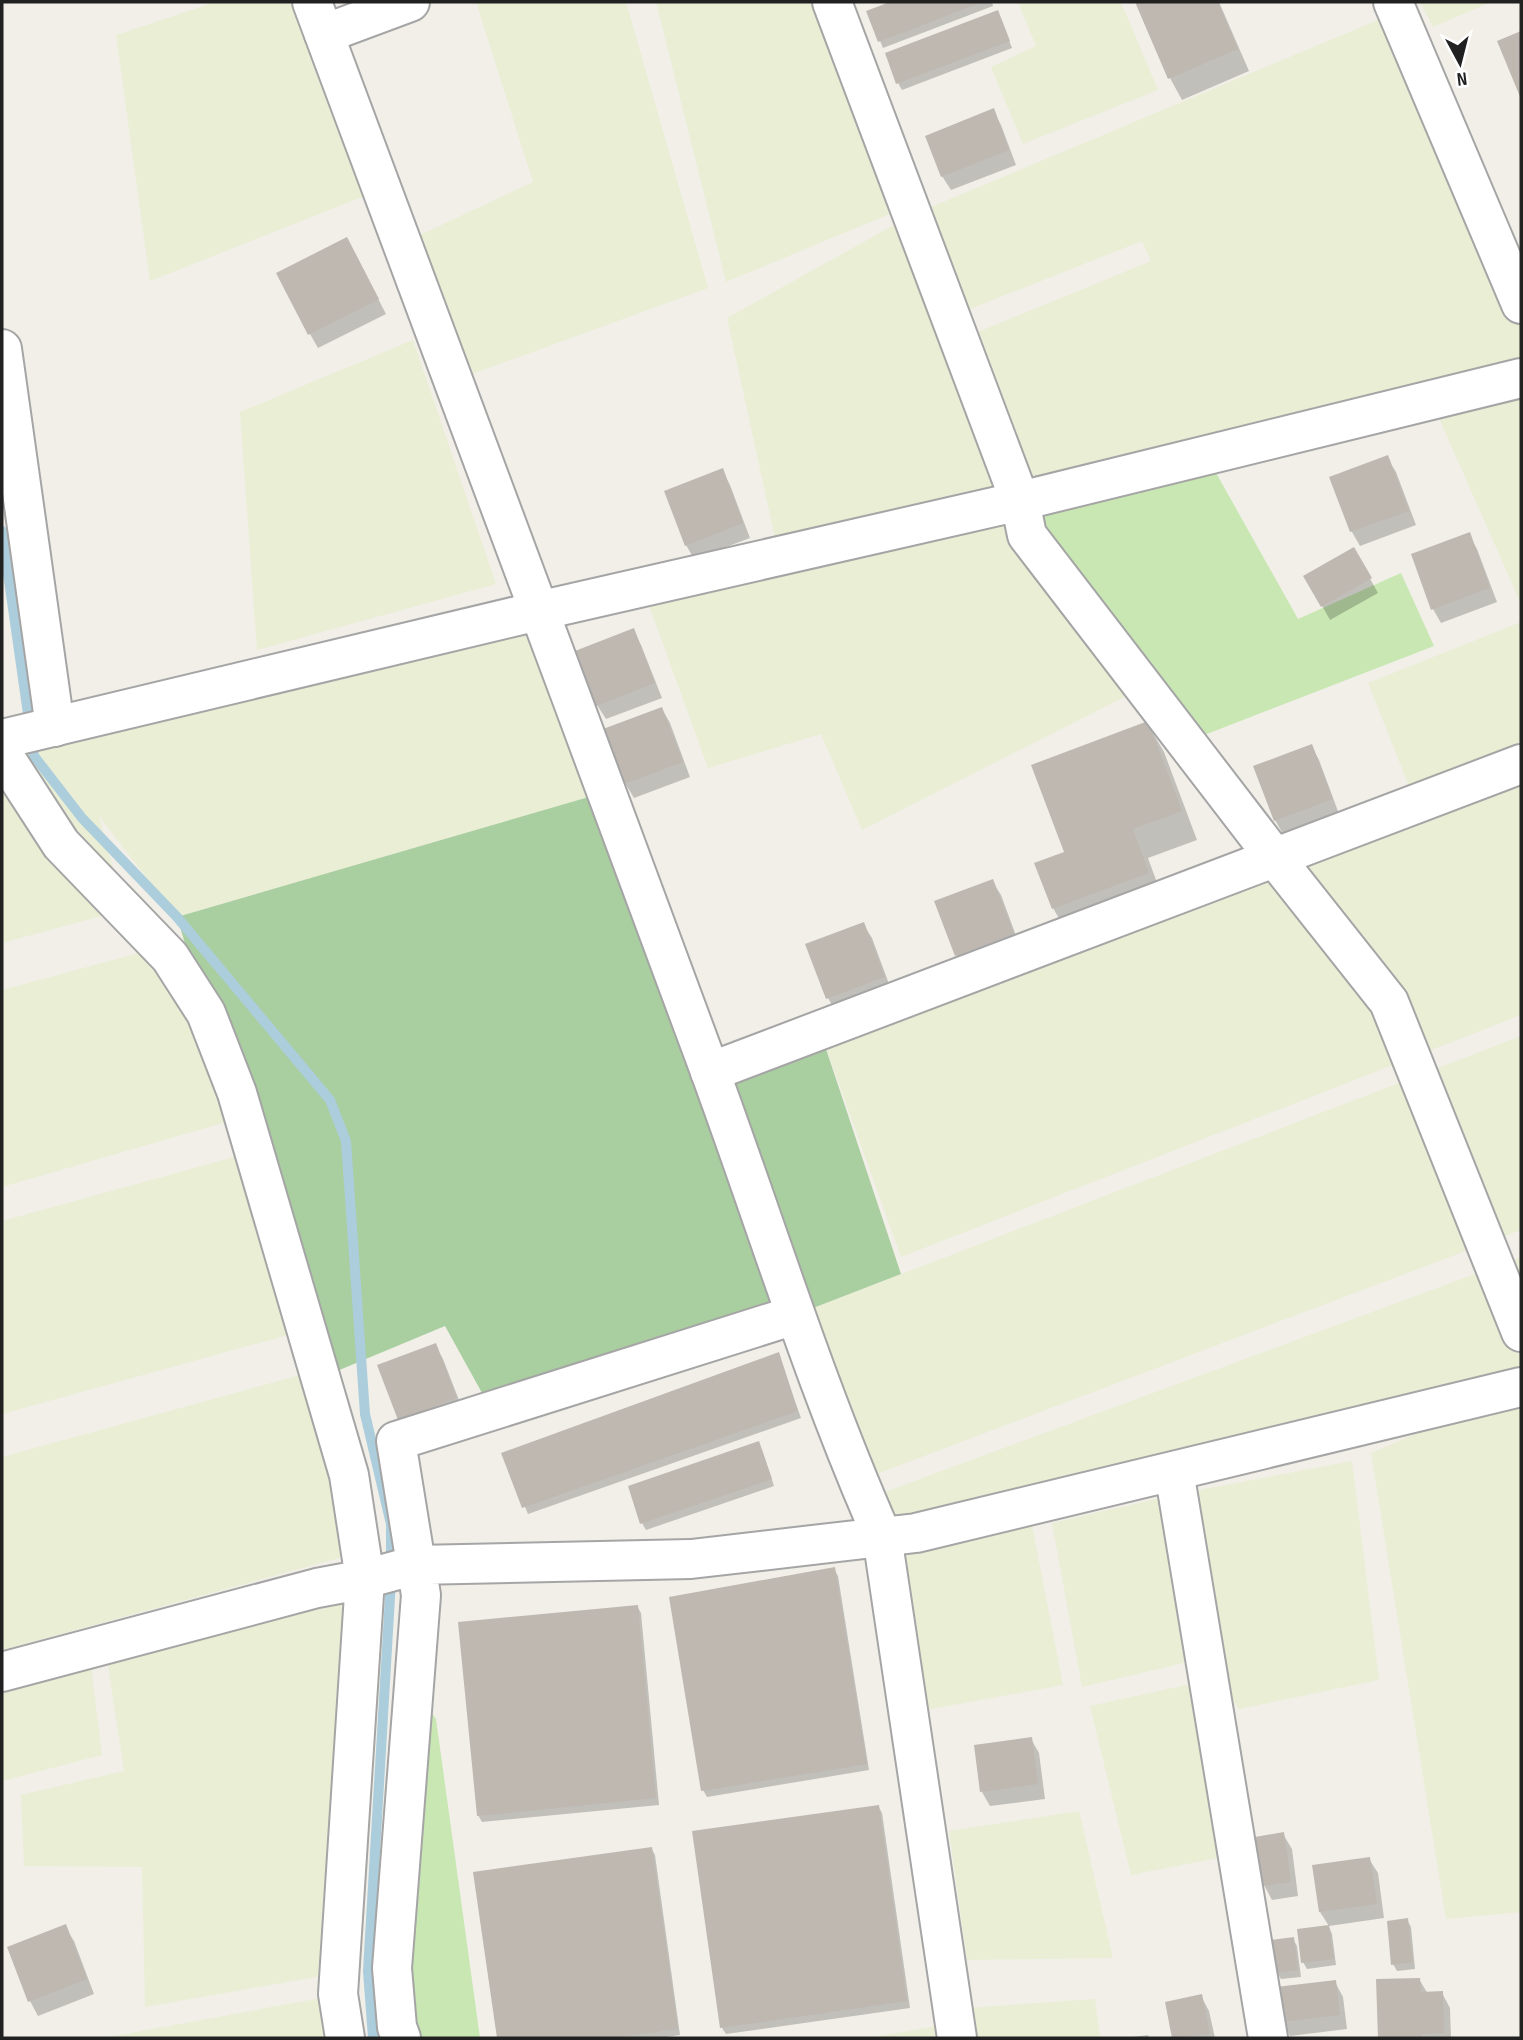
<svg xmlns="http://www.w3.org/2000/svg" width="1523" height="2040" viewBox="0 0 1523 2040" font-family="'Sofia Sans Condensed',sans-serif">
<rect width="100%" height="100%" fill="#f1efe8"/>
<path fill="#eaeed5" d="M216,2h116l50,187 -232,92 -34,-246z
M476,2h150l82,286 -236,86 -54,-138 115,-54z
M656,2h176l77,204 -183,76z
M1018,2h103l37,88 -135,54 -32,-77 45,-21z
M1420,2h71l-58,25z
M1397,12l124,292v300l-90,-204 -391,96 -62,-164 173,-71 -9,-20 -192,76 57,186 129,188 -274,139 -41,-96 -113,34 -62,-171 133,-41 -52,-238 185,-103z
M413,340l83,244 -239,66 -17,-238z
M538,611l68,181 -429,125 -78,-101 25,94 -122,33v-193z
M1521,622v142l-105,40 -48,-121z
M1521,770v245l-620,242 -81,-226z
M187,940l50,179 -235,68v-197z
M1521,1036v194l-663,251 -63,-166z
M249,1153l50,179 -297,82v-193z
M1521,1257v127l-493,121 35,180 -155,28 -42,-214z
M304,1374l50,180 -352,96v-193z
M1521,1389v523l-75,7 -75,-466z
M1352,1461l27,219 -140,29 -34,-51 -123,29 -30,-164 126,-29z
M365,1579l-26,394 -194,34 -3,-140 -118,-1 -3,-71 103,-24 -19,-126z
M91,1665l11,90 -100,26v-99z
M1209,1680l29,174 -107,21 -41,-169z
M1079,1811l34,147 -146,2 -18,-129z
M338,1995l12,43h-247z
M1095,1999l5,39h-232l86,-15 -1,-14z"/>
<path fill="#c8e7b2" d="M1206,455l92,164 103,-46 33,73 -248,96 -165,-235z
M423,1700l13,19 44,319h-73z"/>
<path fill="#a9cea0" d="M606,792l104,280 110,-41 81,243 -106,41 -303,96 -47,-85 -120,50 -119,-363 -29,-96z"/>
<path fill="#0003" d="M895,2h97l1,4 -110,42 -15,-36z
M1137,2h82l30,69 -67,29 -12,-22z
M1001,19l11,29 -110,42 -4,-7z
M993,110l8,15 15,40 -65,25 -9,-14z
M355,254l31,60 -68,34 -8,-14z
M1387,458l9,14 20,53 -56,21 -8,-14 -21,-54z
M722,470l8,15 20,53 -56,21 -8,-14z
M1469,535l8,14 20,53 -56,21 -8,-14z
M1354,550l24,43 -48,27 -24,-43z
M633,630l8,15 21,53 -56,21 -9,-14z
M662,709l8,14 20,54 -56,21 -9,-15z
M1147,723l17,29 33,88 -49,18 16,44 -94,35 -17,-29 13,-55z
M1311,746l8,14 20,54 -56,20 -8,-14z
M992,881l9,14 20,54 -56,20 -8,-14z
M863,924l9,14 20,54 -56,20 -8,-14z
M435,1345l8,14 21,54 -56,20 -9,-14z
M778,1354l23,64 -273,96 -25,-60z
M762,1450l12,36 -128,44 -4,-7z
M834,1569l4,7 31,194 -162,27 -4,-7z
M637,1606l4,7 18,192 -177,17 -4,-7z
M1031,1739l8,14 6,46 -55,7 -8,-14z
M878,1806l4,7 28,195 -184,26 -4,-6z
M1283,1834l9,15 6,47 -26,4 -8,-15z
M651,1848l4,7 25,180 -21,3h-160l-24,-164z
M1369,1859l9,14 6,45 -55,8 -9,-14 -6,-46z
M1407,1920l4,7 4,42 -18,2 -4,-7z
M65,1927l9,14 20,53 -56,22 -8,-15z
M1329,1927l3,7 4,31 -29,4 -4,-7z
M1293,1939l4,7 4,31 -20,2 -4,-6z
M1419,1979l9,15 14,-1 8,15 1,30h-72l-1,-57z
M1335,1982l8,15 4,32 -57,7 -8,-15z
M1201,1996l8,15 6,27h-41l-7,-35z
M1148,2035l1,3h-23z"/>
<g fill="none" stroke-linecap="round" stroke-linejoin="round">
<path stroke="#accddb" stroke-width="10" d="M2,531l32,225 48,62 95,99 153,183 16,41 19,273 26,110v40
M373,2038l-5,-67 23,-391"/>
</g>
<path fill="#beb8b1" d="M890,2h93l-105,40 -12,-31z
M1135,2h83l20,47 -70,30z
M998,10l12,31 -114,43 -11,-31z
M1521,31v68l-24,-58z
M994,108l15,42 -68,27 -16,-41z
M347,237l32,62 -71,36 -32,-62z
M1388,455l21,56 -59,21 -21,-55z
M723,468l20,55 -58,23 -21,-55z
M1470,532l20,56 -59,22 -20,-56z
M1354,547l18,31 -51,29 -18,-31z
M634,628l21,55 -59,23 -21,-55z
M662,707l21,55 -59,22 -21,-55z
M1148,721l34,90 -49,18 16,44 -97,36 -18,-46 30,-11 -33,-87z
M1312,744l21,55 -59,22 -21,-55z
M993,879l21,55 -59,22 -21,-55z
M864,922l21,55 -59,22 -21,-55z
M436,1343l21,55 -59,22 -21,-55z
M779,1352l19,59 -276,97 -21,-55z
M759,1441l13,38 -132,45 -12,-38z
M835,1567l32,197 -166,27 -32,-194z
M638,1605l18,193 -179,18 -19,-194z
M1032,1737l6,47 -58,8 -6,-47z
M879,1805l28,196 -187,27 -28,-197z
M1284,1832l7,50 -29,4 -7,-49z
M652,1847l26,182 -67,9h-114l-24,-166z
M1370,1857l7,47 -58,8 -7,-47z
M1408,1918l5,44 -22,3 -4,-44z
M66,1924l21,55 -59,23 -21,-55z
M1329,1925l5,34 -33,4 -4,-34z
M1294,1937l4,33 -23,3 -4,-33z
M1420,1978l1,14 22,-1 1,42 -22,1v4h-44l-2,-59z
M1336,1980l4,35 -60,7 -4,-35z
M1202,1994l8,40 -38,4 -7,-36z"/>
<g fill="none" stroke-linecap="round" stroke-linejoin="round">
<g stroke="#a5a5a5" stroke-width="42">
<path id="minor" d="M832,2l188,499 7,34 248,323 114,144 132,330
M324,34l86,-32
M2,349l53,378
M2,753l59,91 109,113 36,56 31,80 112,382 16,104 -27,415 7,44
M710,1072l811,-308
M1174,1471l94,567
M2,1672l315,-84 48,-9 51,-14 275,-6 225,-26 605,-146
M401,2038l-4,-11 -5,-59 29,-373 -25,-154 399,-126"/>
</g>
<g stroke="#a5a5a5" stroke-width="42">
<path id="tertiary" d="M312,2c133,351 262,704 393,1056 59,159 108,322 177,478l75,502
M1393,2l128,302
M2,739l536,-128 482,-110 501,-123"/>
</g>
<use href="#minor" stroke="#fff" stroke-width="38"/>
<use href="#tertiary" stroke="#fff" stroke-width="38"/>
</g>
<rect width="1523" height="2040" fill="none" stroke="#212121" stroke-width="7"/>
<g transform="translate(1460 63) rotate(173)" stroke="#ffffff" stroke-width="5" paint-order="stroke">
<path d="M0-5L12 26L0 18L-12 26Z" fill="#212121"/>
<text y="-10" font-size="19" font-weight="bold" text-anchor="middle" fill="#212121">N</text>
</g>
</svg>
